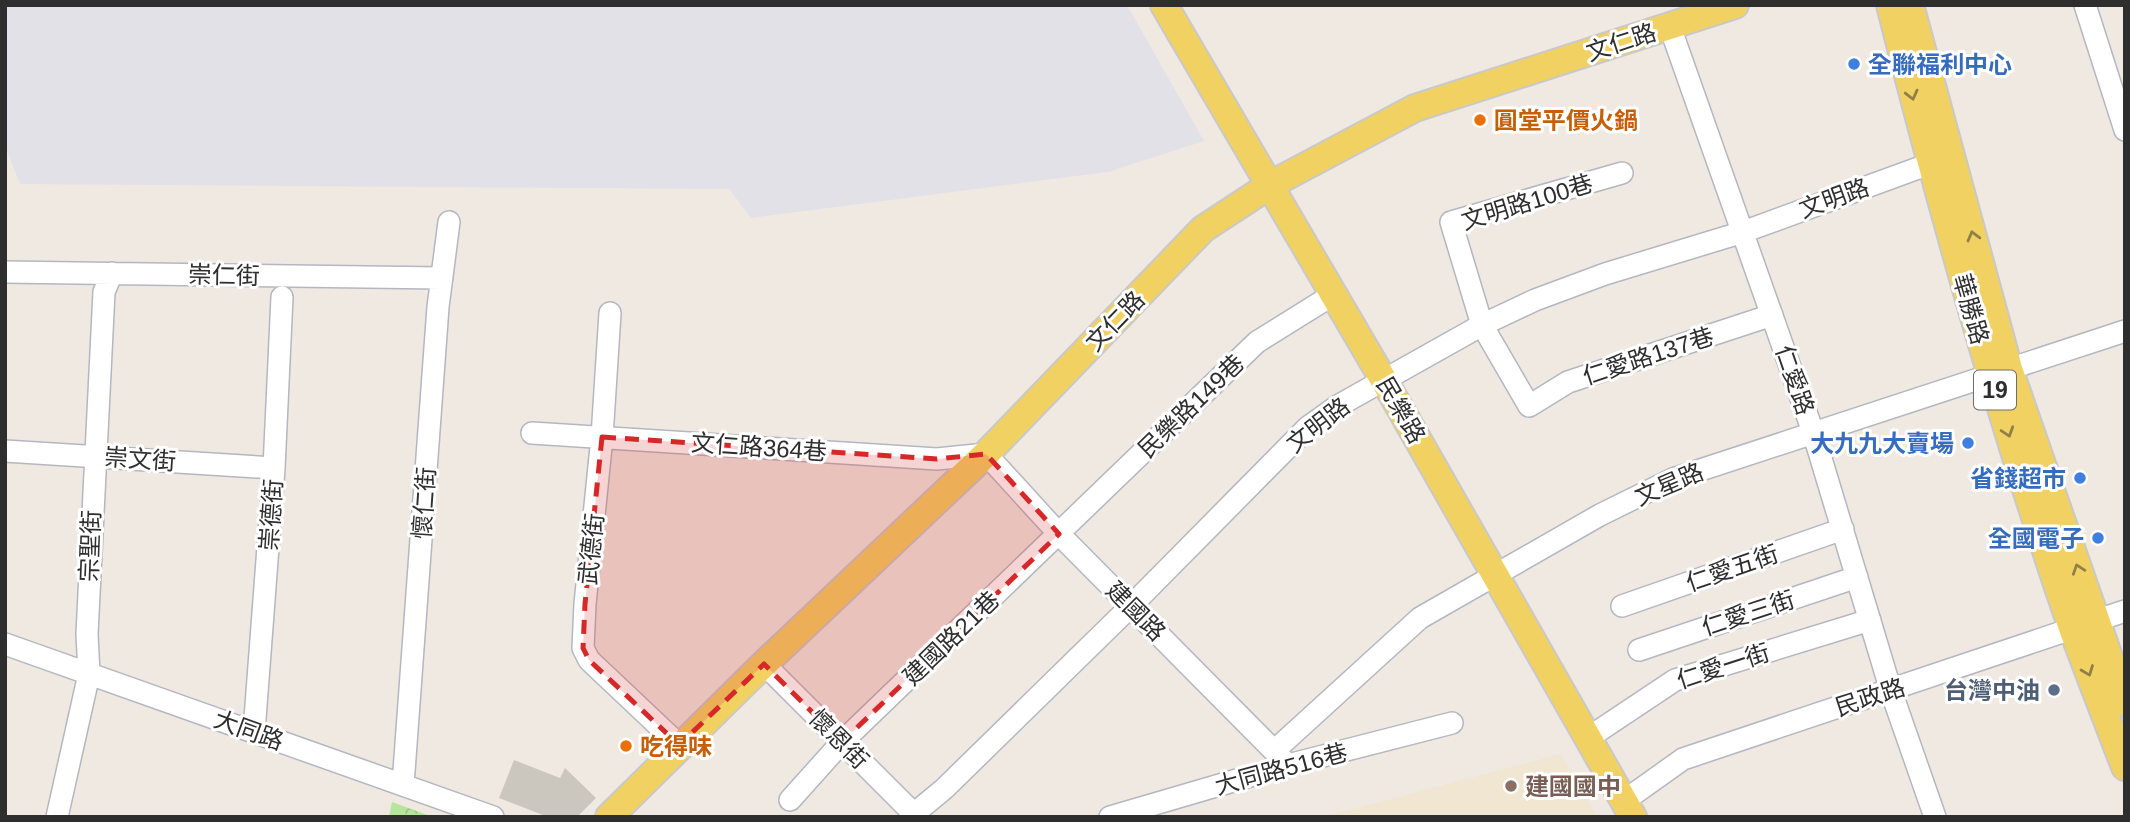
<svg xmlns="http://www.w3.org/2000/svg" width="2130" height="822" viewBox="0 0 2130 822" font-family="Helvetica,'Noto Sans TC',sans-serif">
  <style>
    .industrial { fill: #e3e1e8 }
    .education { fill: #f0e6d1 }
    .park { fill: url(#park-crowns) }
    .building { fill: #cbc7bf }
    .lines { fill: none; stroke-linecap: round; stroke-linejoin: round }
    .minor-casing { stroke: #b4b7c1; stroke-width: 24 }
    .major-casing { stroke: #c9c9c9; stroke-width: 30 }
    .minor { stroke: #fff; stroke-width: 21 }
    .major { stroke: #f2d163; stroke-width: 26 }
    .oneway { stroke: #908048 }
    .marked { fill: #d62828; fill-opacity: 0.2; stroke: #d62828; stroke-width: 5; stroke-dasharray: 14 9; stroke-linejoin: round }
    .shop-dot { fill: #3f7fe0; stroke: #fff; stroke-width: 2.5 }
    .food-dot { fill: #e8710a; stroke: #fff; stroke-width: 2.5 }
    .service-dot { fill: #5c6f8a; stroke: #fff; stroke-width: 2.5 }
    .education-dot { fill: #8d6e63; stroke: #fff; stroke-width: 2.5 }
    .labels { text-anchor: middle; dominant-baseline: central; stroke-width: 6; stroke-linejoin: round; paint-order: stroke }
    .shield { fill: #fff; stroke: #6d6d6d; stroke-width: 2 }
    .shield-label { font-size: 23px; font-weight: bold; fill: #2e2e2e }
    .street-label { font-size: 24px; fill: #2e2e2e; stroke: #fff }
    .shop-label { font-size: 24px; font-weight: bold; fill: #366cbe; stroke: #fff; text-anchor: end }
    .food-label { font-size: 24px; font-weight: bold; fill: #c56008; stroke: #fff; text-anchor: start }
    .service-label { font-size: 24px; font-weight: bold; fill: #4e5e75; stroke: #fff; text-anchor: end }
    .education-label { font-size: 24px; font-weight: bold; fill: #785e54; stroke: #fff; text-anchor: start }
  </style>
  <defs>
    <pattern id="park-crowns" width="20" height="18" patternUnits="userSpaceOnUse" patternTransform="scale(1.75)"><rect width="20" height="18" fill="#b6e59e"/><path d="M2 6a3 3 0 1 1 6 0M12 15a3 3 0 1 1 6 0" fill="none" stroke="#9dc588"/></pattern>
  </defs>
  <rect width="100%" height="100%" fill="#efe9e1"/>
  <path class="industrial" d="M5,5H1127L1204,141L1108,172L751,218L729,189L20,184L5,146Z"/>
  <path class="education" d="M1561,754L1597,817H1323Z"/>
  <path class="park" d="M392,802L433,817H389Z"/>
  <path class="building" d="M514,760L560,778L565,768L596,798L577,817H548L499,798Z"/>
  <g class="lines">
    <defs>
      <path id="minor" d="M2085,5L2125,130
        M1670,27L1813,432L1891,691L1935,817
        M1622,173L1451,222L1482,325L1529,406L1568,382L1772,315
        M5,272L442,278
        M610,313L602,437L585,604L583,648L589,660L679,745
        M532,433L937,459L986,454L1059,534L1288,765
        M5,451L274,468
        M1622,606L1843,529
        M5,644L493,817
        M1639,650L1857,577
        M764,664L914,814
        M254,732L274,468L282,297
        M1588,738L1675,680L1870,620
        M1274,751L1420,618L1600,515L1673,479L2125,331
        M403,785L438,307L449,222
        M790,800L842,742L1257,342L1334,294
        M1624,801L1683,759L2125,611
        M57,817L89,674L87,634L104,292L112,273
        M910,817L944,789L1131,606L1308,427L1336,407L1384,380L1482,325L1535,300L1605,274L1743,232L1943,159
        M1110,817L1288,765L1452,723"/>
      <path id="major" d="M1164,5L1393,396L1633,817
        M1890,5C1943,215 2001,423 2072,628C2089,674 2107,720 2125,767
        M1910,5L2009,369L2125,703
        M609,817L764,664L986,454L1203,229L1270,185L1415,108L1735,5"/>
    </defs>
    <use href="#minor" class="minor-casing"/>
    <use href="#major" class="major-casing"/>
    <use href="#minor" class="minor"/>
    <use href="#major" class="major"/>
  </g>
  <defs><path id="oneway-chevron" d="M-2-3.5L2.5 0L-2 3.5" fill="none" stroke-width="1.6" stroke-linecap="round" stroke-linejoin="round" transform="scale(1.75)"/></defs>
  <g class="oneway">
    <use href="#oneway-chevron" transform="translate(1912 95) rotate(76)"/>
    <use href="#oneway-chevron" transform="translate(1973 236) rotate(-105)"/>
    <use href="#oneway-chevron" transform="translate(2008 432) rotate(72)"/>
    <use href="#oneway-chevron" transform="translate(2078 569) rotate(-109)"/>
    <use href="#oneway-chevron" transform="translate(2088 671) rotate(69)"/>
  </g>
  <path class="marked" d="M602,437L937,459L986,454L1059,534L842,742L764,664L679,745L589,660L583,648L585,604Z"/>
  <g class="shop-dot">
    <circle cx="1854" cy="64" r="7"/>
    <circle cx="1968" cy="443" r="7"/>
    <circle cx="2080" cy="478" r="7"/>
    <circle cx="2098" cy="538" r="7"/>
  </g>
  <g class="food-dot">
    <circle cx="1480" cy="120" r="7"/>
    <circle cx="626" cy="746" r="7"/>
  </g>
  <circle class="service-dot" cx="2054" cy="690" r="7"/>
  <circle class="education-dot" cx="1511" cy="786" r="7"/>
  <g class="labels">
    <rect class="shield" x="1974" y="370.5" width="42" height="39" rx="5"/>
    <g class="shield-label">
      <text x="1995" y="390">19</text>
    </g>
    <g class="street-label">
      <text transform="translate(1621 42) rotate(-18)">文仁路</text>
      <text transform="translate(1834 198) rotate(-20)">文明路</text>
      <text transform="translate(1527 202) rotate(-17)">文明路100巷</text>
      <text transform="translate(224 275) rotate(1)">崇仁街</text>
      <text transform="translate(1971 309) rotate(74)">華勝路</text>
      <text transform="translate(1115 321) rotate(-46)">文仁路</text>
      <text transform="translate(1648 356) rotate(-18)">仁愛路137巷</text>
      <text transform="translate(1795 380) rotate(71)">仁愛路</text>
      <text transform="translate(1191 406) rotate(-44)">民樂路149巷</text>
      <text transform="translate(1401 410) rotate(60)">民樂路</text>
      <text transform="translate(1318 425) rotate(-38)">文明路</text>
      <text transform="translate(759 447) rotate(4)">文仁路364巷</text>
      <text transform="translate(140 459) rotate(4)">崇文街</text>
      <text transform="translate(1669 484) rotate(-23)">文星路</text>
      <text transform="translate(424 503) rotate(-86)">懷仁街</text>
      <text transform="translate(271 515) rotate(-86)">崇德街</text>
      <text transform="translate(90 546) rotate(-88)">宗聖街</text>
      <text transform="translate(591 549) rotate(-84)">武德街</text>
      <text transform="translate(1732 568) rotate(-19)">仁愛五街</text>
      <text transform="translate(1136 611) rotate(45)">建國路</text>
      <text transform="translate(1748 613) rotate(-18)">仁愛三街</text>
      <text transform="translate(951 638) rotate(-44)">建國路21巷</text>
      <text transform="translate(1723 666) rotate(-18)">仁愛一街</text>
      <text transform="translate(1870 697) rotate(-18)">民政路</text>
      <text transform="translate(249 730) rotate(20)">大同路</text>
      <text transform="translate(839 739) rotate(45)">懷恩街</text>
      <text transform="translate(1281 769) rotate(-15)">大同路516巷</text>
    </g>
    <g class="shop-label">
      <text x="1868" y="64" text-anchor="start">全聯福利中心</text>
      <text x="1954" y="443">大九九大賣場</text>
      <text x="2066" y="478">省錢超市</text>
      <text x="2084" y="538">全國電子</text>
    </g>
    <g class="food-label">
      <text x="1494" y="120">圓堂平價火鍋</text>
      <text x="640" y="746">吃得味</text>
    </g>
    <g class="service-label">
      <text x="2040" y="690">台灣中油</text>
    </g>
    <g class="education-label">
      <text x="1525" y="786">建國國中</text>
    </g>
  </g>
  <rect width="2130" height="822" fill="none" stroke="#2e2e2e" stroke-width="14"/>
</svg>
